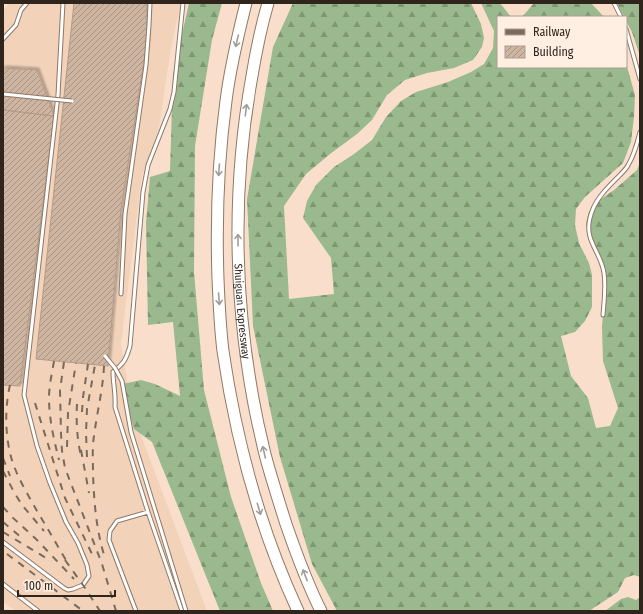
<svg xmlns="http://www.w3.org/2000/svg" width="643" height="614" viewBox="0 0 643 614" font-family="'Fira Sans Condensed',sans-serif">
  <style>
    .built { fill: #f2d2b9 }
    .forest { fill: url(#forest-firs) }
    .building { fill: url(#building-hatch); stroke: #b39b88; filter: url(#shadow) }
    .lines { fill: none; stroke-linecap: round; stroke-linejoin: round }
    .service-casing { stroke: #8f7866; stroke-width: 5 }
    .motorway-casing { stroke: #8f7866; stroke-width: 13 }
    .service { stroke: #fff; stroke-width: 3 }
    .motorway { stroke: #fff; stroke-width: 11 }
    .rail { stroke: #796a5d; stroke-width: 2; stroke-dasharray: 7 7; stroke-linecap: butt }
    .service-bridge-casing { stroke: #8f7866; stroke-width: 5; stroke-linecap: butt }
    .service-bridge { stroke: #fff; stroke-width: 3 }
    .oneway { stroke: #a19d99 }
    .labels { text-anchor: middle; dominant-baseline: central; stroke-width: 3; stroke-linejoin: round; paint-order: stroke }
    .street-label { font-size: 11px; fill: #2f251d; stroke: #feefe2 }
  </style>
  <defs>
    <pattern id="forest-firs" width="22" height="20" patternUnits="userSpaceOnUse"><rect width="22" height="20" fill="#9ab98e"/><path d="M5 1l3.5 6h-7zM16 11l3.5 6h-7z" fill="#7e9673"/></pattern>
    <pattern id="building-hatch" width="6" height="6" patternUnits="userSpaceOnUse"><rect width="6" height="6" fill="#ceb5a2"/><path d="M-1 1l2-2M0 6l6-6M5 7l2-2" fill="none" stroke="#a89383"/></pattern>
    <filter id="shadow"><feDropShadow dx="2" dy="-2" stdDeviation="1" flood-color="#0004"/></filter>
  </defs>
  <rect width="100%" height="100%" fill="#f9dfcb"/>
  <path class="built" d="M9,3H181L171,48L159,127L142,175L121,344L127,379L142,438L207,611H16L3,602V11Z"/>
  <path class="forest" d="M189,3H222L212,40L195,146L194,272L204,390L231,497L261,583L273,611H220L152,442L134,429L127,406L123,384L141,380L155,384L180,396L173,322L148,325L146,223L150,177L170,171L173,74Z
    M293,3H471L481,24L484,38L482,47L473,60L454,68L427,73L405,80L387,95L372,120L357,134L330,154L306,174L284,206L289,299L334,294L331,258L303,218L307,201L316,185L334,167L354,154L372,140L386,117L401,101L416,92L448,82L471,72L484,64L493,48L494,31L481,3H500L511,17H498V67H626V65L628,70L635,95L634,117L631,142L623,163L585,197L576,209L575,225L579,243L589,263L592,275V307L585,321L575,332L561,336L571,376L588,398L596,428L610,426L618,408L603,361L602,327L605,286L601,266L588,235L586,223L589,212L598,201L614,190L637,170L640,162V577L634,575L625,578L618,592L589,611H337L312,564L280,457L253,326L247,199L273,47Z
    M534,3H591L604,17H522Z
    M617,3H640V56L632,32L626,21V17H624Z
    M628,597L636,600L640,597V611H605L621,599Z"/>
  <path class="building" d="M74,3H147V42L121,209L108,366L36,359Z
    M3,68L37,70L54,116L3,110Z
    M3,110L54,116L20,386L3,385Z"/>
  <g class="lines">
    <defs>
      <path id="service" d="M614,3L621,17
        M626,29L640,79
        M3,39L16,25L21,10L27,3
        M3,94L52,99
        M121,294L125,214L146,65L149,25L150,3
        M603,315C604,302 606,286 604,273C601,252 584,241 590,218C594,200 607,188 619,176C622,173 625,170 627,167C634,156 637,144 640,132
        M3,542L64,588L68,590L73,589L83,585L89,576L87,565L78,543L66,522L50,483L37,446L24,395L58,95L63,3
        M3,584L38,611
        M136,611L109,540L110,531L117,521L148,512
        M182,611L148,512L115,407C116,394 113,384 113,372C124,363 126,360 130,346L143,192L148,165L170,109L174,92L183,3"/>
      <g id="motorway">
        <path d="M246,3C238,35 230,68 226,101C218,160 216,219 218,279C219,303 220,327 223,351C236,440 260,529 298,611"/>
        <path id="s1" d="M268,3C261,27 256,52 252,76C231,191 234,311 258,424C261,436 263,447 266,458C272,480 279,502 286,524C296,553 307,583 321,611"/>
      </g>
    </defs>
    <use href="#service" class="service-casing"/>
    <use href="#motorway" class="motorway-casing"/>
    <use href="#service" class="service"/>
    <use href="#motorway" class="motorway"/>
    <path class="rail" d="M54,361C52,373 49,386 49,398C49,419 54,440 59,460
      M64,362L60,390L61,433L62,451L65,468L102,564L116,611
      M104,366C103,389 97,412 94,436C92,448 93,460 93,473C94,501 96,530 105,558
      M10,385C5,407 5,431 10,453C15,474 27,493 37,511C48,529 58,547 69,565
      M35,403L65,498L93,556
      M77,404C76,421 77,439 81,456
      M82,412L83,397L88,364
      M67,447L68,413L76,363
      M81,450L89,493
      M87,457L86,433L87,409L95,365
      M3,458L10,476
      M3,471L14,492L22,505L44,531
      M3,507L12,517L37,540L74,579
      M3,522L23,539
      M3,532L51,561
      M7,554L83,611
      M65,560L83,585L100,611"/>
    <defs>
      <path id="service-bridge" d="M52,99L72,101
        M105,356L115,368L122,381L131,432L186,611"/>
    </defs>
    <use href="#service-bridge" class="service-bridge-casing"/>
    <use href="#service-bridge" class="service-bridge"/>
  </g>
  <defs><path id="oneway-shaft" d="M-6 0H5M1.5-3L5.5 0L1.5 3" fill="none" stroke-width="1.6" stroke-linecap="round" stroke-linejoin="round"/></defs>
  <g class="oneway">
    <use href="#oneway-shaft" transform="translate(237 41) rotate(103)"/>
    <use href="#oneway-shaft" transform="translate(246 110) rotate(-83)"/>
    <use href="#oneway-shaft" transform="translate(219 170) rotate(94)"/>
    <use href="#oneway-shaft" transform="translate(238 240) rotate(-90)"/>
    <use href="#oneway-shaft" transform="translate(219 299) rotate(86)"/>
    <use href="#oneway-shaft" transform="translate(264 452) rotate(-103)"/>
    <use href="#oneway-shaft" transform="translate(259 509) rotate(73)"/>
    <use href="#oneway-shaft" transform="translate(305 575) rotate(-111)"/>
  </g>
  <g class="labels">
    <g class="street-label">
      <text stroke="none"><textPath href="#s1" startOffset="311">Shuiguan Expressway</textPath></text>
    </g>
  </g>
  <rect width="643" height="614" fill="none" stroke="#2f251d" stroke-width="8"/>
  <rect x="497" y="16" width="130" height="52" fill="#feefe2" stroke="#ab9e93"/>
  <rect x="505" y="29" width="20" height="6" fill="#796a5d" stroke="#ab9e93"/>
  <text x="533" y="36" font-size="12" fill="#2f251d">Railway</text>
  <rect x="505" y="46" width="20" height="12" fill="url(#building-hatch)" stroke="#ab9e93"/>
  <text x="533" y="56" font-size="12" fill="#2f251d">Building</text>
  <path d="M18 590v6h97v-6" fill="none" stroke="#2f251d" stroke-width="2"/>
  <text x="24" y="590" font-size="12" fill="#2f251d" stroke="#feefe2" stroke-width="3" paint-order="stroke">100 m</text>
</svg>
